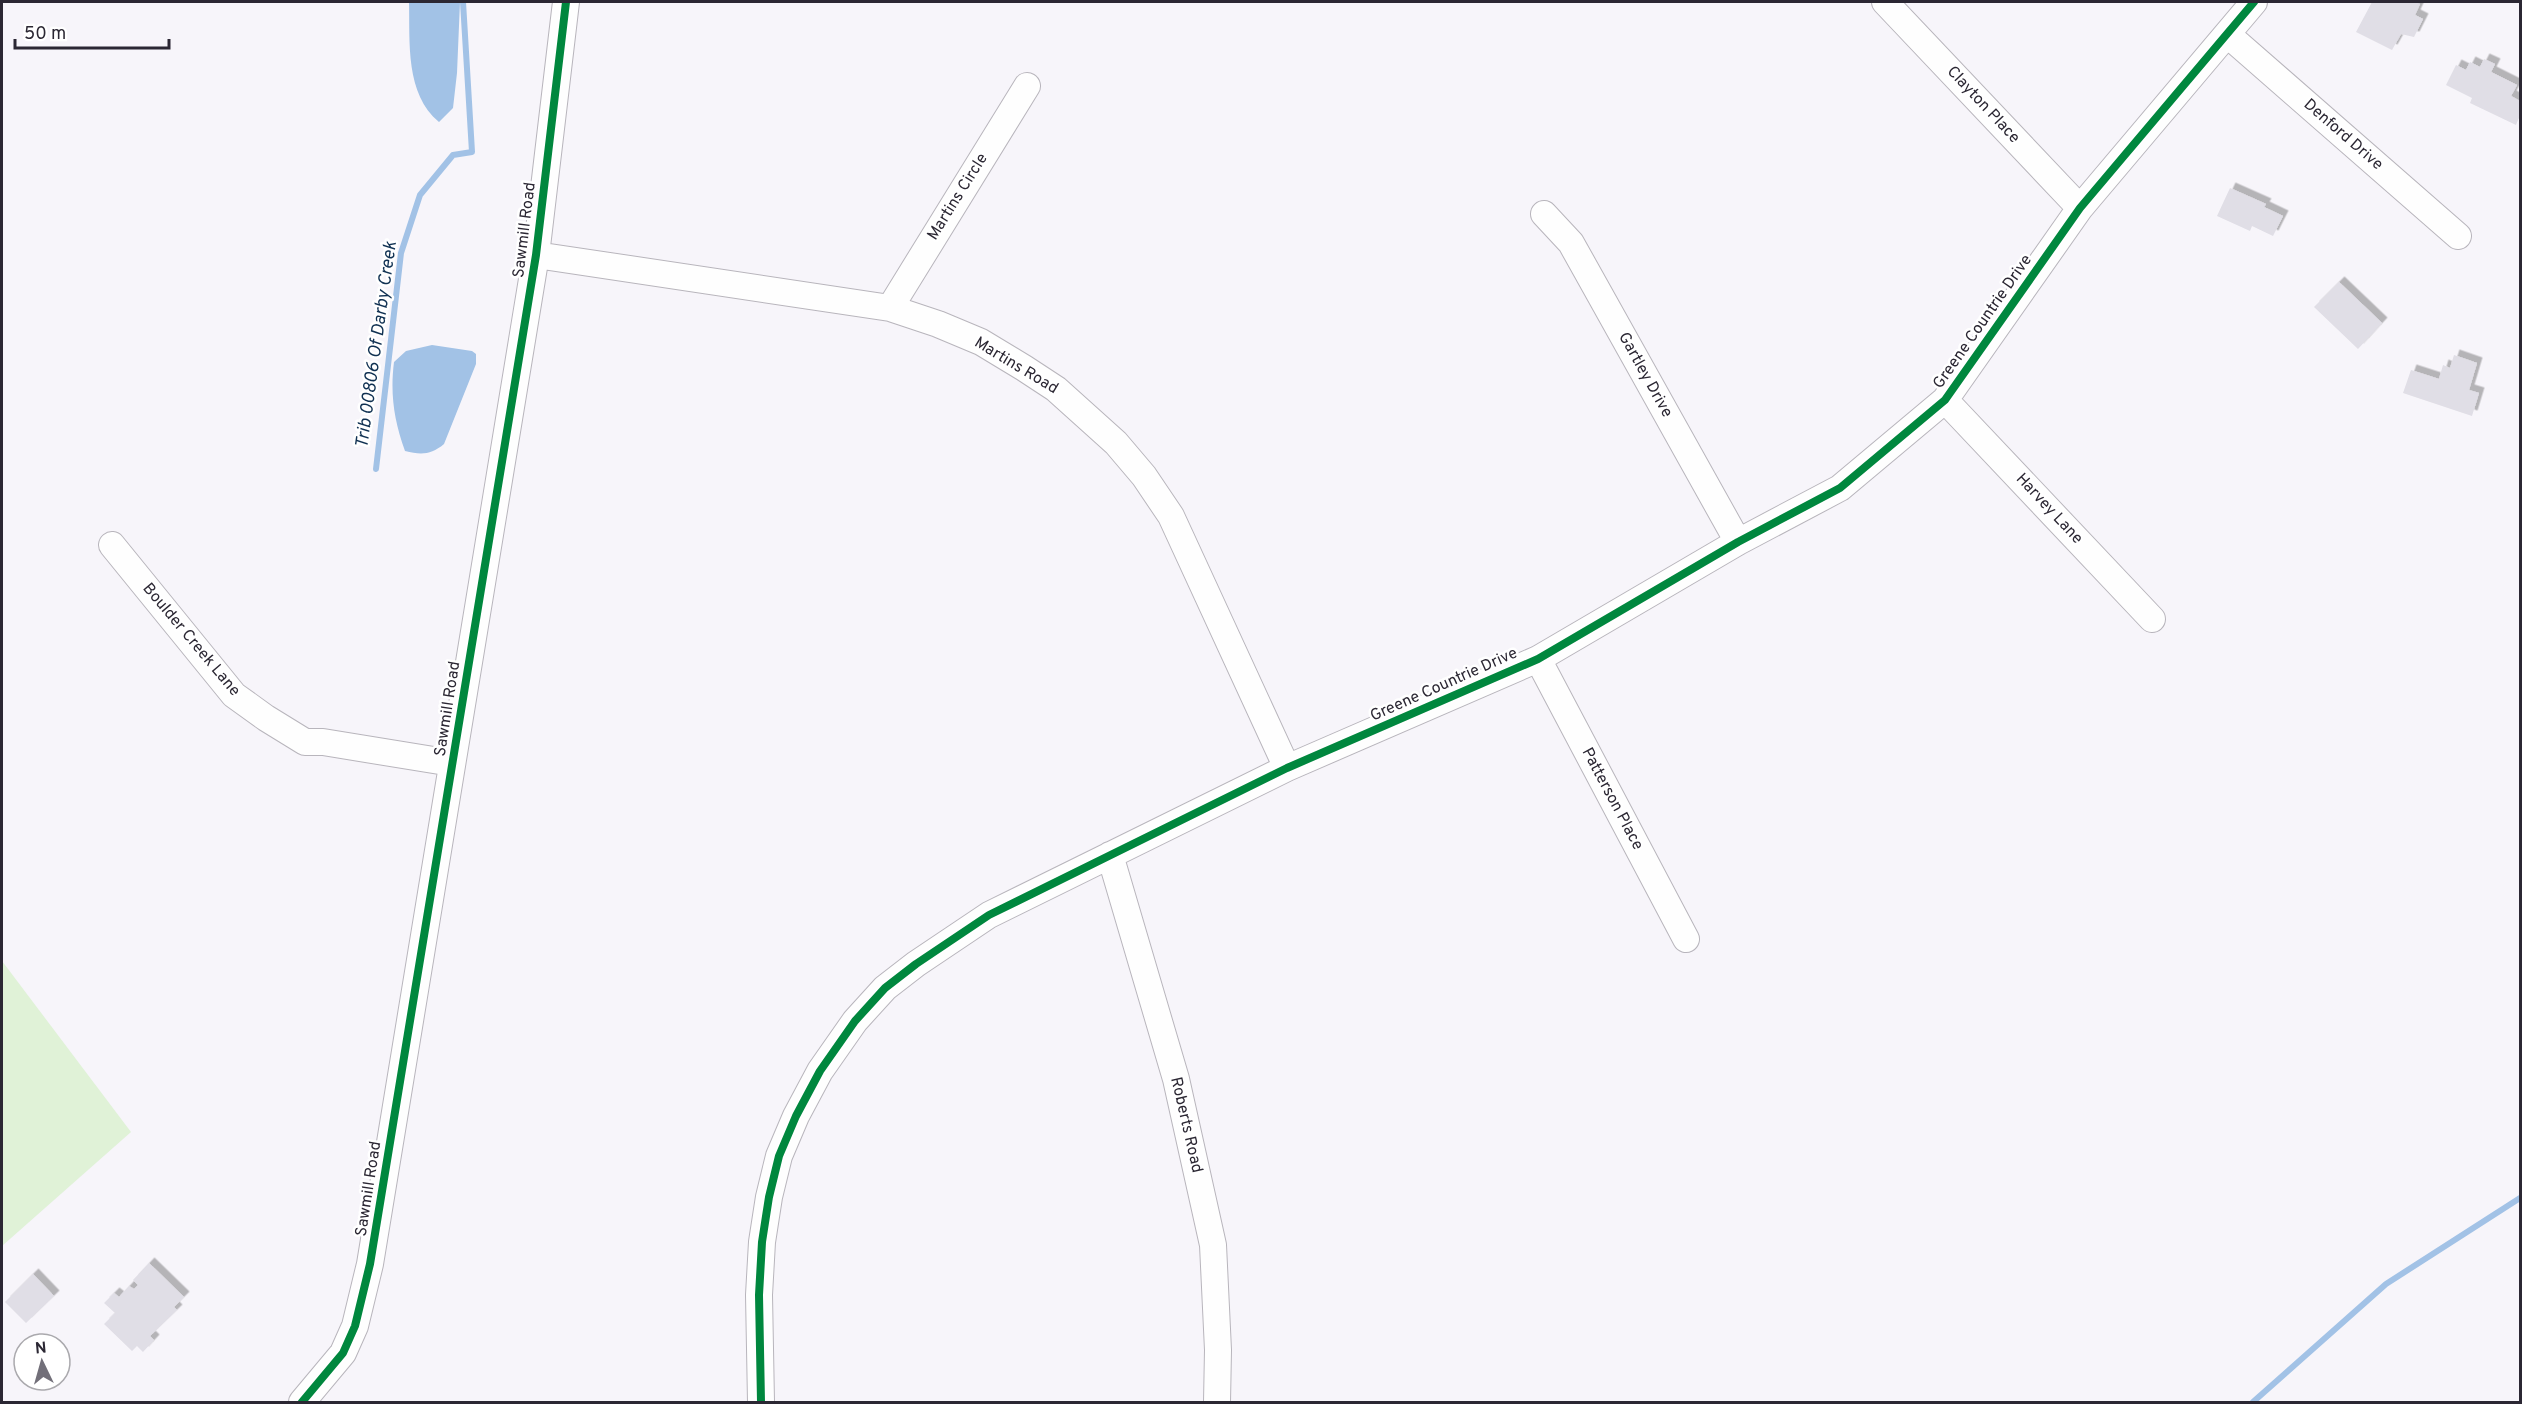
<svg xmlns="http://www.w3.org/2000/svg" width="2522" height="1404" viewBox="0 0 2522 1404" font-family="Overpass,sans-serif">
  <style>
    .green { fill: #e0f2d7 }
    .water { fill: #a2c2e6 }
    .lines { fill: none; stroke-linecap: round; stroke-linejoin: round }
    .stream { stroke: #a2c2e6; stroke-width: 6 }
    .building { fill: #e0dee6; filter: url(#shadow) }
    .minor-casing { stroke: #b8b5bc; stroke-width: 28 }
    .minor { stroke: #fefefe; stroke-width: 26 }
    .cycleway-casing { stroke: #fff; stroke-width: 11 }
    .cycleway { stroke: #00873e; stroke-width: 8 }
    .labels { text-anchor: middle; dominant-baseline: central; stroke-width: 5; stroke-linejoin: round; paint-order: stroke }
    .street-label { font-size: 16px; fill: #2b2733; stroke: #fff }
    .water-label { font-size: 18px; font-style: italic; fill: #103152; stroke: #fff }
  </style>
  <defs>
    <filter id="shadow"><feDropShadow dx="5.5" dy="-5.5" stdDeviation="0" flood-color="#0004"/></filter>
  </defs>
  <rect width="100%" height="100%" fill="#f7f5fa"/>
  <path class="green" d="M2,961L131,1132L2,1246Z"/>
  <path class="water" d="M409,2H460L457,73L453,108L439,122C405,94 410,42 409,2Z
    M432,345L472,351L476,354V364L444,444C431,455 421,455 405,451C394,420 390,394 394,362L406,351Z"/>
  <g class="lines">
    <path class="stream" d="M376,469L401,253L420,195L453,155L472,152L463,2
      M2253,1402L2386,1284L2520,1198"/>
  </g>
  <path class="building" d="M2372,2H2415L2420,4L2415,15L2423,19L2414,37L2401,34L2392,50L2356,32Z
    M2484,59L2495,64L2491,72L2517,85L2511,96L2520,101V115L2516,125L2470,103L2472,98L2446,85L2456,65L2466,70L2470,62L2480,67Z
    M2230,188L2266,204L2264,207L2283,216L2273,236L2252,226L2250,231L2217,216Z
    M2339,282L2382,323L2358,349L2314,307Z
    M2454,355L2477,363L2469,390L2479,393L2472,416L2403,393L2411,370L2439,379L2443,365L2450,368Z
    M149,1263L184,1297L174,1307L177,1310L150,1336L154,1340L143,1352L137,1346L132,1351L104,1324L115,1313L104,1303L114,1293L119,1297L129,1286L134,1289L138,1285L133,1280Z
    M33,1274L54,1296L26,1323L5,1302Z"/>
  <g class="lines">
    <defs>
      <path id="minor" d="M1885,2L2080,208
        M2228,35L2458,236
        M1544,214L1571,243L1738,542
        M536,255L890,308L938,324L981,342L1024,368L1056,389L1116,443L1144,476L1171,516L1287,768
        M890,308L1027,86
        M1945,400L2152,619
        M112,545L234,695L266,718L305,742H323L452,763
        M1538,659L1686,939
        M1110,855L1176,1079L1213,1245L1218,1350L1217,1402
        M302,1402L343,1353L355,1326L370,1264L536,255L566,2
        M761,1402L759,1295L762,1242L769,1197L779,1156L796,1116L820,1071L855,1021L885,988L916,964L989,915L1287,768L1538,659L1738,542L1840,488L1945,400L2080,208L2254,2"/>
    </defs>
    <use href="#minor" class="minor-casing"/>
    <use href="#minor" class="minor"/>
    <defs>
      <path id="cycleway" d="M302,1402L343,1353L355,1326L370,1264L536,255L566,2
        M761,1402L759,1295L762,1242L769,1197L779,1156L796,1116L820,1071L855,1021L885,988L916,964L989,915L1287,768L1538,659L1738,542L1840,488L1945,400L2080,208L2254,2"/>
    </defs>
    <use href="#cycleway" class="cycleway-casing"/>
    <use href="#cycleway" class="cycleway"/>
  </g>
  <g class="labels">
    <g class="street-label">
      <text transform="translate(1983 105) rotate(47)">Clayton Place</text>
      <text transform="translate(2343 135) rotate(41)">Denford Drive</text>
      <text transform="translate(958 197) rotate(-58)">Martins Circle</text>
      <text transform="translate(525 230) rotate(-83)">Sawmill Road</text>
      <text transform="translate(1983 322) rotate(-55)">Greene Countrie Drive</text>
      <text transform="translate(1016 366) rotate(31)">Martins Road</text>
      <text transform="translate(1645 375) rotate(61)">Gartley Drive</text>
      <text transform="translate(2049 509) rotate(47)">Harvey Lane</text>
      <text transform="translate(191 640) rotate(50)">Boulder Creek Lane</text>
      <text transform="translate(1444 685) rotate(-24)">Greene Countrie Drive</text>
      <text transform="translate(448 709) rotate(-81)">Sawmill Road</text>
      <text transform="translate(1612 799) rotate(62)">Patterson Place</text>
      <text transform="translate(1186 1125) rotate(77)">Roberts Road</text>
      <text transform="translate(369 1189) rotate(-81)">Sawmill Road</text>
    </g>
    <g class="water-label">
      <text transform="translate(377 345) rotate(-82)">Trib 00806 Of Darby Creek</text>
    </g>
  </g>
  <rect width="2522" height="1404" fill="none" stroke="#2b2733" stroke-width="6"/>
  <g transform="translate(42 1362) rotate(355)"><circle r="28" fill="#ffffff" stroke="#aaa9ad" stroke-width="1.5"/>
  <path d="M0-4.5L10 22L0 15L-10 22Z" fill="#726f79"/>
  <text y="-9" font-size="16" font-weight="bold" text-anchor="middle" fill="#2b2733">N</text>
  </g>
  <path d="M15 39v9h154v-9" fill="none" stroke="#2b2733" stroke-width="3"/>
  <text x="24" y="39" font-size="18" fill="#2b2733" stroke="#ffffff" stroke-width="4.5" paint-order="stroke">50 m</text>
</svg>
